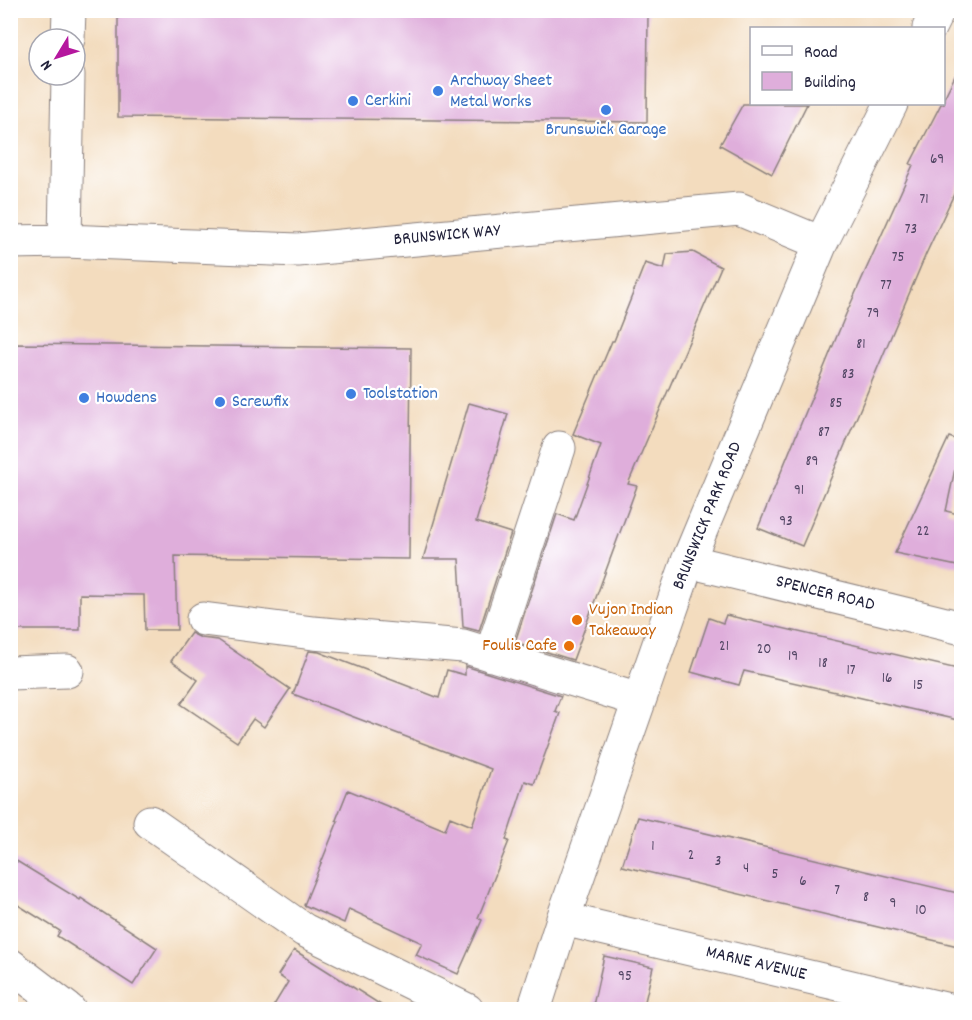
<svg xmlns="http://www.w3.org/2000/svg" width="972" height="1020" viewBox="0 0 972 1020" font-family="Dekko,sans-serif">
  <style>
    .building { fill: #dfaedb }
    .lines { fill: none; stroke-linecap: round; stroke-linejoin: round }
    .minor-casing { stroke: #8a7f7c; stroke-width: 35 }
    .minor { stroke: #fff; stroke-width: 33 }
    .shop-dot { fill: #3f7fe0; stroke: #fff; stroke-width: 2 }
    .food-dot { fill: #e8710a; stroke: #fff; stroke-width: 2 }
    .labels { text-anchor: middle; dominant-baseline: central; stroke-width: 4.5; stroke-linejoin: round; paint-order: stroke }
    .number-label { font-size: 15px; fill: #514563 }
    .shop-label { font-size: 18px; fill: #366cbe; stroke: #fff; text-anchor: start }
    .street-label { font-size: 18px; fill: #22223b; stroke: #fff }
    .food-label { font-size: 18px; fill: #c56008; stroke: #fff; text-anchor: start }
  </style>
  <rect width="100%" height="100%" fill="#fff"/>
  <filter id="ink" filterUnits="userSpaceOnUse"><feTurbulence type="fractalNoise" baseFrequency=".0167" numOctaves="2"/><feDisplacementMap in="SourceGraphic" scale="12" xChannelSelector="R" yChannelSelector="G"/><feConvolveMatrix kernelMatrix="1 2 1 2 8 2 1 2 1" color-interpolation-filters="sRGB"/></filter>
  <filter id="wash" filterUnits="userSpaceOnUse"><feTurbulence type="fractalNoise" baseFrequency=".008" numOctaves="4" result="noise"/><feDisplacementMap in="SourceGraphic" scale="24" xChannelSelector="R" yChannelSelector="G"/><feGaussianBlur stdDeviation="1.35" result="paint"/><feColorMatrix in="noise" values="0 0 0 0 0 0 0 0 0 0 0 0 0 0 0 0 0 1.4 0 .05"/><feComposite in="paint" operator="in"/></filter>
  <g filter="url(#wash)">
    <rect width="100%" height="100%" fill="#f3dcbe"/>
    <g id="blocks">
      <path class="building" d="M118,10H648L647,122L118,117Z
        M962,62V177L926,254L802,546L758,528L846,314L913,165L910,164L941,104H944V98Z
        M743,104H807L772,174L720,145Z
        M693,252L721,267L628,484L637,486L573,660L515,642L557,514L574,520L601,445L573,434L612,341H614L645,263L664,269L667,254Z
        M10,344L411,348L409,559L175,556L177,630H145L144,595L80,594V630H10Z
        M469,403L508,414L476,522L511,533L479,631L463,627L459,559H423Z
        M949,437L961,441L946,511L962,515V567L895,553Z
        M726,615L962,670V721L744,671L739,685L691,672L709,618L723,623Z
        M191,633L201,638L218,640L290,689L264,727L253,719L237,742L181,704L198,680L171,661Z
        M309,651L319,652L439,698L447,670L465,675V666L561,696L555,711L560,713L534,784L525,781L506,840L509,841L478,918L482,920L458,974L416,955L422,943L349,909L344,923L304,905L338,821L336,820L348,790L445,830L450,817L472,826L491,769L293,694Z
        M638,817L962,894V947L622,866Z
        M10,857L80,900L81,898L157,948L133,985L57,936L60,931L10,900Z
        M294,950L321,967L389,1010H271L288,982L278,975Z
        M604,956L653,967L643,1010H592Z"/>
    </g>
  </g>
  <g filter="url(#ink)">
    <use href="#blocks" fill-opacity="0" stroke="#8a7f7c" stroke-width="1.5"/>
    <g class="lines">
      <defs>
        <path id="minor" d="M929,28L938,10
          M68,39L69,10
          M65,241L68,75
          M10,242L65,241L298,250L739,209L821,243
          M688,561L962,628
          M203,619L313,633L463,646L639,700
          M491,655L559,448
          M10,673L67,671
          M150,822L304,930L467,1010
          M563,919L949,1010
          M10,965L69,1010
          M534,1010L563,919L688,561L821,243L891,104"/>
      </defs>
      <use href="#minor" class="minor-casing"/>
      <use href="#minor" class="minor"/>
    </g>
  </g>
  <g class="shop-dot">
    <circle cx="438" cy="91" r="6"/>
    <circle cx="353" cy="101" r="6"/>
    <circle cx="606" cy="110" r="6"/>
    <circle cx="351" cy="394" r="6"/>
    <circle cx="84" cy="398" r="6"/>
    <circle cx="220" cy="402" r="6"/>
  </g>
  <g class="food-dot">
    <circle cx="577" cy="620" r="6"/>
    <circle cx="569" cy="646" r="6"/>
  </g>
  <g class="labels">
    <g class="number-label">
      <text x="937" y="160">69</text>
      <text x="924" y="200">71</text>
      <text x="911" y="230">73</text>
      <text x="898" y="258">75</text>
      <text x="886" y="286">77</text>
      <text x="873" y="314">79</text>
      <text x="861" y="345">81</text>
      <text x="848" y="375">83</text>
      <text x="836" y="404">85</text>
      <text x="824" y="433">87</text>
      <text x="812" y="462">89</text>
      <text x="799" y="491">91</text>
      <text x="786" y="522">93</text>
      <text x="923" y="532">22</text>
      <text x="724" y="647">21</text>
      <text x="764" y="650">20</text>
      <text x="793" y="657">19</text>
      <text x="823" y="664">18</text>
      <text x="851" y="671">17</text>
      <text x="887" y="679">16</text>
      <text x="918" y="686">15</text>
      <text x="653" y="847">1</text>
      <text x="691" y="856">2</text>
      <text x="718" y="862">3</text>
      <text x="746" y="869">4</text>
      <text x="775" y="875">5</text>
      <text x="803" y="882">6</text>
      <text x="837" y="891">7</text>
      <text x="866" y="898">8</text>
      <text x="893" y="904">9</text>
      <text x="921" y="911">10</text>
      <text x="625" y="977">95</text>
    </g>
    <g class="shop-label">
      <text x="450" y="81">Archway Sheet<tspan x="450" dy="21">Metal Works</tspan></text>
      <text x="365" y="101">Cerkini</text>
      <text x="606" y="130" text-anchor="middle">Brunswick Garage</text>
      <text x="363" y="394">Toolstation</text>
      <text x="96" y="398">Howdens</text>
      <text x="232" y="402">Screwfix</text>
    </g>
    <g class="street-label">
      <text transform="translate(447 236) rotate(-5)">BRUNSWICK WAY</text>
      <text transform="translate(708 516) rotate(-68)">BRUNSWICK PARK ROAD</text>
      <text transform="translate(825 594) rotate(14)">SPENCER ROAD</text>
      <text transform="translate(756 964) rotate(13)">MARNE AVENUE</text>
    </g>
    <g class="food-label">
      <text x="589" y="610">Vujon Indian<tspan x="589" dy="21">Takeaway</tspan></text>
      <text x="557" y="646" text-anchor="end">Foulis Cafe</text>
    </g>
  </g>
  <rect width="972" height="1020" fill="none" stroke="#fff" stroke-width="36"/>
  <rect x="750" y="27" width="195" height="78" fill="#ffffff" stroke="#a7a7b1" stroke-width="1.5"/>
  <rect x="762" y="46" width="30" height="9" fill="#ffffff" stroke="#a7a7b1" stroke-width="1.5"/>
  <text x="804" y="57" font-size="18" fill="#22223b">Road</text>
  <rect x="762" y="72" width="30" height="18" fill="#dfaedb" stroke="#a7a7b1" stroke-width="1.5"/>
  <text x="804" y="87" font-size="18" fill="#22223b">Building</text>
  <g transform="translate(57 57) rotate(232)"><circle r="28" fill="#ffffff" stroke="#a7a7b1" stroke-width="1.5"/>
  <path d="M0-4.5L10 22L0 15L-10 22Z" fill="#b5179e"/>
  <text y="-9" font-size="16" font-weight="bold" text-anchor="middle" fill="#22223b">N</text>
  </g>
</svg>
